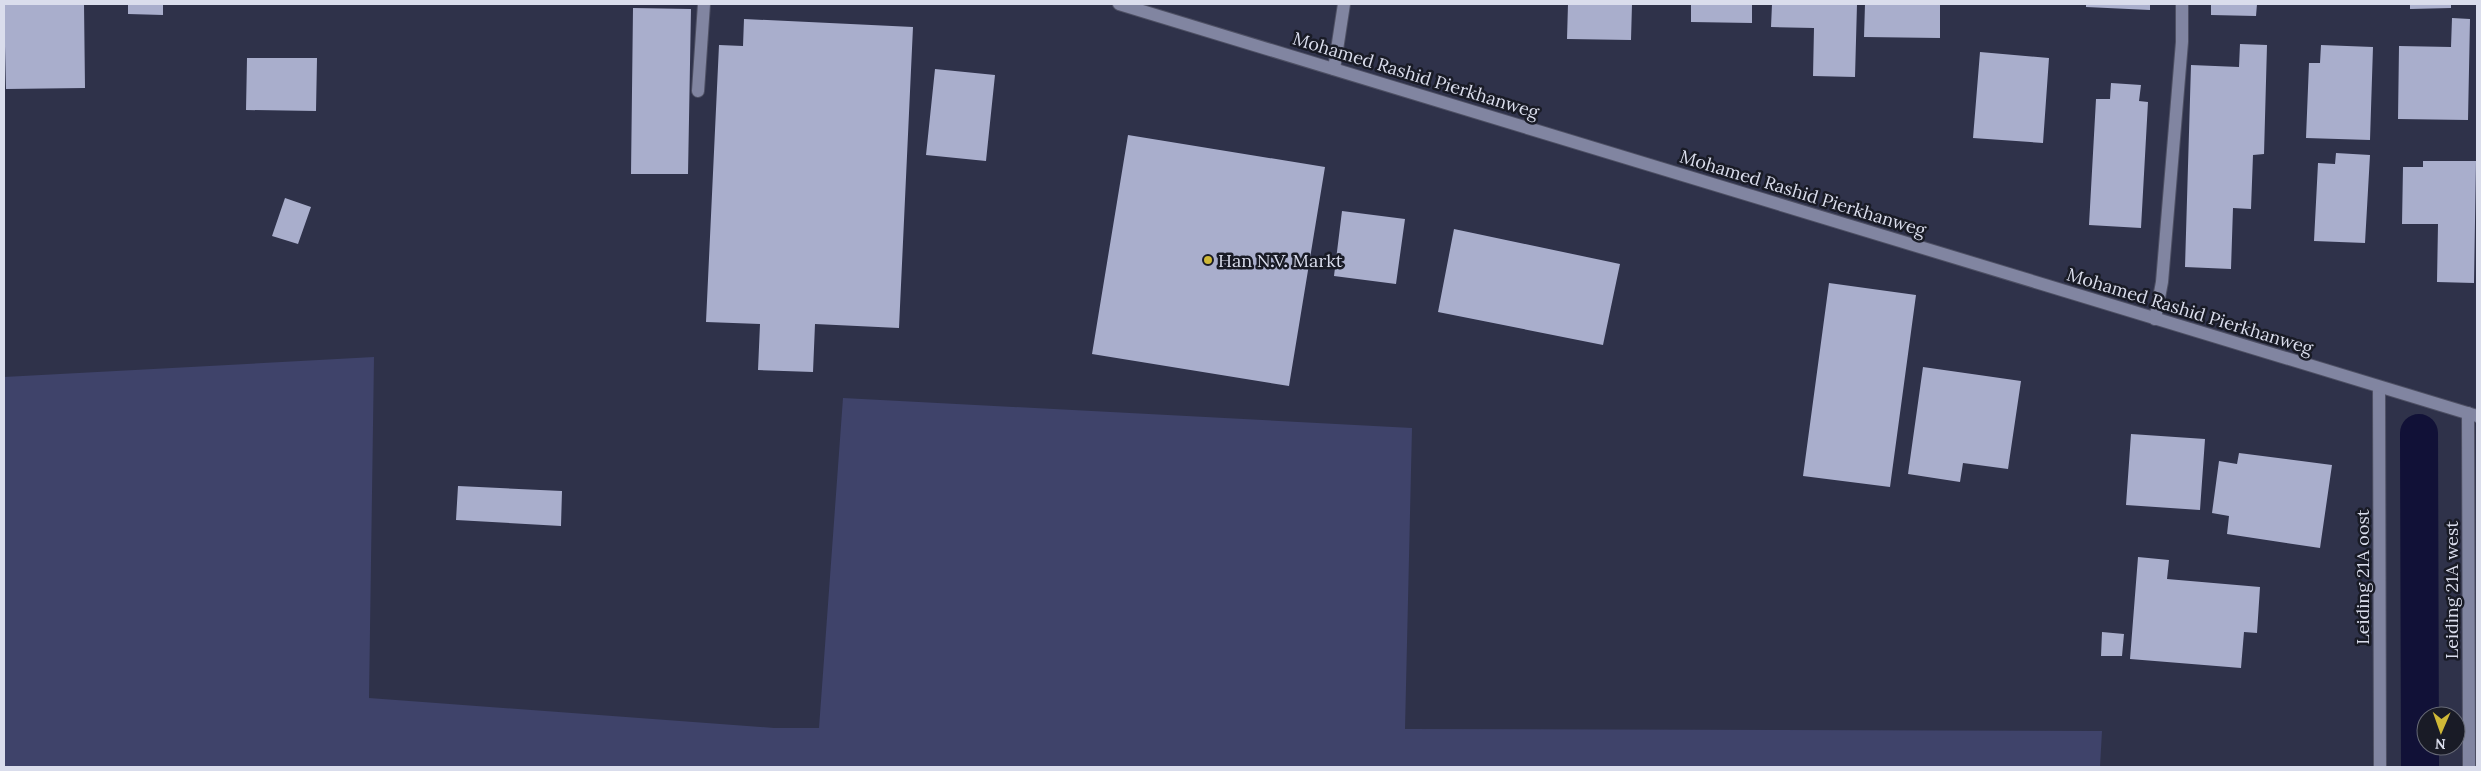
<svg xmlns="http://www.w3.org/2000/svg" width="2481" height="771" viewBox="0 0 2481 771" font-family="Lora,serif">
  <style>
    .green { fill: #3f436a }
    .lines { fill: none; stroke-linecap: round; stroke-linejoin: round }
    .canal { stroke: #111137; stroke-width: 38 }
    .building { fill: #a9aecc }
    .lane-casing { stroke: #4e5064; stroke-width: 14 }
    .street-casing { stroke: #4e5064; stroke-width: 14 }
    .secondary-casing { stroke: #4e5064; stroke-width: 14 }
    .lane { stroke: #8185a1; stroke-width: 12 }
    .street { stroke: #8185a1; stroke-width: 12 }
    .secondary { stroke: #8185a1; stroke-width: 12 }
    .poi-dot { fill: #cfb837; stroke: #191b26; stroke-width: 2 }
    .labels { text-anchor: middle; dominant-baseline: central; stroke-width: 5; stroke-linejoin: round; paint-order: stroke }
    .street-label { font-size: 18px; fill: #daddec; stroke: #191b26 }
    .poi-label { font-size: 18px; fill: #daddec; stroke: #191b26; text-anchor: start }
  </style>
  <rect width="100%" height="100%" fill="#2f324a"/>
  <path class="green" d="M374,357L369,698L774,728H819L843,398L1412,428L1405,729L2102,731L2100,767H4V377Z"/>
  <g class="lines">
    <path class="canal" d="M2419,433L2420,767"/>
  </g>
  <path class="building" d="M4,4H84L85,88L6,89Z
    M128,4H163V15L128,14Z
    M1568,4H1632L1631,40L1567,39Z
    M1691,4H1752V23L1691,22Z
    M1772,4H1857L1855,77L1813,76L1814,28L1771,27Z
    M1865,4H1940V38L1864,37Z
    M2086,4H2150V10L2086,7Z
    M2211,4H2257L2256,16L2211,15Z
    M2410,4H2451V8L2410,9Z
    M633,8L691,9L688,174H631Z
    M2452,18L2470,19L2468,120L2398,119L2399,46L2451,47Z
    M744,19L913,27L899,328L815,324L813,372L758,370L760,324L706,322L719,45L743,46Z
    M2240,44L2267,45L2264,154L2253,155L2251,209L2233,208L2231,269L2185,267L2191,65L2239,67Z
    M2321,45L2373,47L2370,140L2306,138L2309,63H2320Z
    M1980,52L2049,58L2043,143L1973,138Z
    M247,58H317L316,111L246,110Z
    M935,69L995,75L986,161L926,155Z
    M2111,83L2141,85L2139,101L2148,102L2141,228L2089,225L2096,99H2110Z
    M1128,135L1325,167L1289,386L1092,354Z
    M2336,153L2370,155L2365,243L2314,241L2318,163L2335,164Z
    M2423,161H2476L2474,283L2437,282L2438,224H2402L2403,167H2423Z
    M285,198L311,207L298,244L272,236Z
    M1342,211L1405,219L1396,284L1334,276Z
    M1454,229L1620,264L1603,345L1438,312Z
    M1829,283L1916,295L1890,487L1803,476Z
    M1923,367L2021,381L2008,469L1963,463L1960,482L1908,474Z
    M2131,434L2205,439L2200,510L2126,505Z
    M2239,453L2332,465L2320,548L2227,534L2229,516L2212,513L2219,461L2237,464Z
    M458,486L562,491L561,526L456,520Z
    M2138,557L2169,560L2167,579L2260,587L2257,633L2244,632L2241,668L2130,659Z
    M2102,632L2124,634L2122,656H2101Z"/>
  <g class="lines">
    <defs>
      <path id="lane" d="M1334,69L1344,4
        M698,91L704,4
        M2155,319L2162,282L2182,42V4"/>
      <path id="street" d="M2379,387L2380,767
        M2468,413L2469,767"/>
      <path id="secondary" d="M1119,4L2477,416"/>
    </defs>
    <use href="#lane" class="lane-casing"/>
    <use href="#street" class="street-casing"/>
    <use href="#secondary" class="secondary-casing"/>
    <use href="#lane" class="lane"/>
    <use href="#street" class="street"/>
    <use href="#secondary" class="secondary"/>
  </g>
  <circle class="poi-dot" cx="1208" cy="260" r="5"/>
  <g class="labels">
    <g class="street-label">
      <text transform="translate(1416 75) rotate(17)">Mohamed Rashid Pierkhanweg</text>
      <text transform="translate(1803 193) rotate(17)">Mohamed Rashid Pierkhanweg</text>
      <text transform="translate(2190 311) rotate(17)">Mohamed Rashid Pierkhanweg</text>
      <text transform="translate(2362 577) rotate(-90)">Leiding 21A oost</text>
      <text transform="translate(2451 590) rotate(-90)">Leiding 21A west</text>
    </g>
    <g class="poi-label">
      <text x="1218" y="260">Han N.V. Markt</text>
    </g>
  </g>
  <rect width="2481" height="771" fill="none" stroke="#daddec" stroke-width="10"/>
  <g transform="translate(2441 731) rotate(182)"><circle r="24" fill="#191b26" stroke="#666975"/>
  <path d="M0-4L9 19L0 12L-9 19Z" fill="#cfb837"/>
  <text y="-8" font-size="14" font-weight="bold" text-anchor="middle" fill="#daddec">N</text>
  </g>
</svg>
